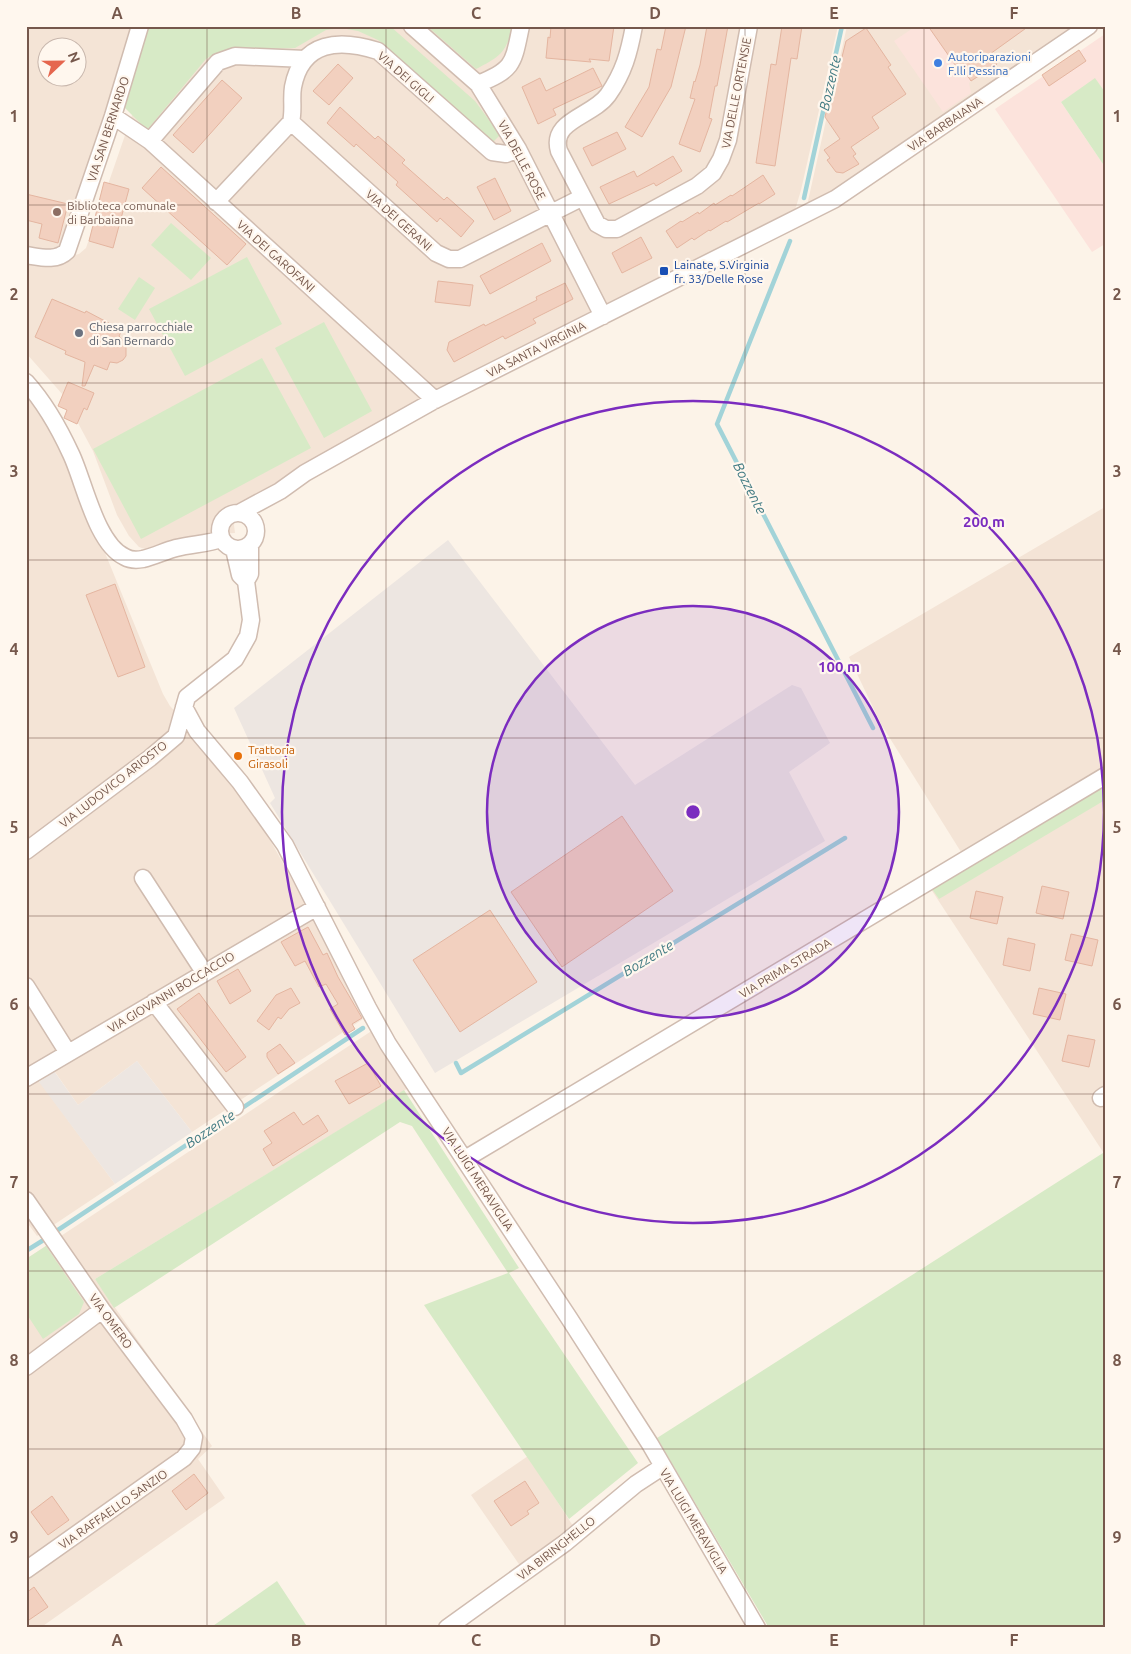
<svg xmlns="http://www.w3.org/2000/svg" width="1131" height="1654" viewBox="0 0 1131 1654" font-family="Ubuntu,sans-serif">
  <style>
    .residential { fill: #f4e4d6; fill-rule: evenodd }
    .commercial { fill: #fce3dc }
    .industrial { fill: #ede6e1 }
    .green { fill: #d7eac6 }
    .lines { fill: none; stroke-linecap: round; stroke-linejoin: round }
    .stream { stroke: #a2d3d8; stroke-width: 4.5 }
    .building { fill: #f2d0bf; stroke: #e4b5a0 }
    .street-casing { stroke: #d0bcb0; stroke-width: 19 }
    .street { stroke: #fff; stroke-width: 16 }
    .grid { fill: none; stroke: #76584c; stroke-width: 1; stroke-opacity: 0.55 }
    .ring { fill: none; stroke: #7b2cbf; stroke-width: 2.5 }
    .shop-dot { fill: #3f7fe0; stroke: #fff7ee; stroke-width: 2 }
    .education-dot { fill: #8d6e63; stroke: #fff7ee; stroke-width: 2 }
    .transit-dot { fill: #1a4fb4; stroke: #fff7ee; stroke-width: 2 }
    .worship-dot { fill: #6b7280; stroke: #fff7ee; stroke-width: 2 }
    .food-dot { fill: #e8710a; stroke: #fff7ee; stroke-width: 2 }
    .labels { text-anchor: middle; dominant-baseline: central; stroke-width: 4.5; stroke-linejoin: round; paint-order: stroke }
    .shop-label { font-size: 12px; fill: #366cbe; stroke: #fff7ee; text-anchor: start }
    .street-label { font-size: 12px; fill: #76584c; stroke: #fff7ee }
    .education-label { font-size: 12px; fill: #785e54; stroke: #fff7ee; text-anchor: start }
    .transit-label { font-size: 12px; fill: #164399; stroke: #fff7ee; text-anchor: start }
    .worship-label { font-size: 12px; fill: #5b616d; stroke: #fff7ee; text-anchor: start }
    .food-label { font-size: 12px; fill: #c56008; stroke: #fff7ee; text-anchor: start }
    .water-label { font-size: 14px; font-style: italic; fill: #427b83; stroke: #fff7ee }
    .centre { fill: #7b2cbf; stroke: #fff7ee; stroke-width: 2.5 }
    .ring-label { font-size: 15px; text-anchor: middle; font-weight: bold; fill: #7b2cbf; stroke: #fff7ee; stroke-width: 4.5; stroke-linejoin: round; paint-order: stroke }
    .neatline { fill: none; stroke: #76584c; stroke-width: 2 }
    .grid-label { font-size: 16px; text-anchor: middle; font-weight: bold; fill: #76584c }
  </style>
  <rect width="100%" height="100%" fill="#fcf3e8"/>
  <path class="residential" d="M26,26H136L71,256L79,254L86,248L132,115L157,26H838L801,190L793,217L237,514L234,525L235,533L218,534L154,552L139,547L129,536L117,515L93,451L63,395L26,353ZM48,48H78V78H48Z
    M847,26H1085L806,210Z
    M26,392L39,406L64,453L163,694L170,706L191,729L260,822L313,917L363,1019L192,1132L137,1061L78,1105L55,1072L39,1081L115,1184L37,1236L26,1221Z
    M1105,507V1155L923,877L961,852L881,724L849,657Z
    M373,1030L410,1087L95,1279L212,1446L198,1459L225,1498L40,1628H26V1259Z
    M528,1456L575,1529L523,1570L471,1495Z"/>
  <path class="commercial" d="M916,26H964L982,52L961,66L971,81L969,83L971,93L943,112L894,41Z
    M1105,34V92L1095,79L1061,102L1105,167V244L1092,252L995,109Z"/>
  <path class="industrial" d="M448,540L635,785L792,685L801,688L830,743L789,772L825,841L435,1073L270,803L275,798L234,708Z
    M137,1061L192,1132L115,1184L39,1082L54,1071L78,1105Z"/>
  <path class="green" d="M149,26H390L475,101L500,135L493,142L378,40L358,31L341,28L326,30L295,48L228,50L216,53L206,59L147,130L123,106Z
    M427,26H512C507,53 499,57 476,69Z
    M1095,78L1105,92V167L1061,102Z
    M171,223L211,258L191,280L151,245Z
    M247,257L282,324L185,376L149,309Z
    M139,277L155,288L135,320L118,309Z
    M324,322L372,411L324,438L275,348Z
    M262,358L311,448L141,539L93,449Z
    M1105,784V800L939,899L932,889Z
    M404,1090L519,1268L509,1273L638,1463L569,1519L424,1305L508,1273L412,1126L400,1122L114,1308L95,1279Z
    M1103,1153L1105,1155V1628H769L657,1438Z
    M46,1246L84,1302L79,1314L43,1339L26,1313V1259Z
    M277,1581L308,1628H210Z"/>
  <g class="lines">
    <path class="stream" d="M804,198L842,26
      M790,241L717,424L873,728
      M456,1063L461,1073L845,838
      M58,1230L363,1028
      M26,1251L42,1241"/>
  </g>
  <path class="building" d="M551,26H614L609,61L589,59L591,62L546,58L548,37L550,38Z
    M666,26H686L671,87L642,137L625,127L649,87L657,49L661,50Z
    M707,26H728L717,86H715L709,118L712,119L700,152L679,144L695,99L690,98L694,81L695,82L700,65Z
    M782,26H802L797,59L791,58L775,166L756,163L771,64L776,65Z
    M928,26H1029L990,54L997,64L971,81L961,66L958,69Z
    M866,28L891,65L888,67L906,94L872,117L879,128L851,147L856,154L853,156L859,164L843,173L836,172L827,160L830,158L824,150L840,139L825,117L836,69H839L846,41Z
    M1079,50L1086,61L1049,86L1042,75Z
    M338,64L353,78L329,105L313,91Z
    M593,68L602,86L553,109L556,115L538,124L522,87L540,78L546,91Z
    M222,80L242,98L193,153L173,135Z
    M340,107L375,139L378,136L405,160L402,163L444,200L447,197L474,221L461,237L440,218L437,222L396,185L398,182L356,144L354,147L327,123Z
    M617,132L626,149L592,166L583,148Z
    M673,156L682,171L656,186L654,183L609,204L600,187L634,171L637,177Z
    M161,167L246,244L227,265L142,188Z
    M763,175L775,194L759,204V203L727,222L726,221L710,231L709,230L694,240L692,238L677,248L666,231L681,221L682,222L698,212L699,214L714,203L715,205L731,195L732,196Z
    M495,178L511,211L494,220L477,187Z
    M104,182L129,189L113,248L89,241Z
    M26,194L68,204L58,243L39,238L42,224L26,220Z
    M641,237L652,258L622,273L612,253Z
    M542,243L551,261L490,294L480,276Z
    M438,281L473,285L470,306L435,302Z
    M565,283L573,299L533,319L536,323L505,339L503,336L454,362L447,350L449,342L484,324L485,326L537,300L536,297Z
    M52,299L85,313L86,311L122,330L119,336L126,344V356L123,360L117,363L110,362L107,370L94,365L85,386H82L85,362L65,354L66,351L35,337Z
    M68,382L94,393L87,410L84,408L77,424L64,418L67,410L58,406Z
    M115,584L145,667L118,677L86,595Z
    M622,816L673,891L562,967L511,892Z
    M1042,886L1069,892L1063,919L1036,913Z
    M976,891L1003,897L997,924L970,918Z
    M490,910L537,982L460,1032L413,960Z
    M308,927L323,955L327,953L338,977L362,1018L352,1024L355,1029L345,1035L330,1009L338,1004L326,984L319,987L305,961L295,966L281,942Z
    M1071,934L1098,940L1092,966L1065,960Z
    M1008,938L1035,944L1030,971L1003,965Z
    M238,969L251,991L230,1004L217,981Z
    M291,988L300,1003L289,1009L281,1019L278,1017L269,1030L257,1021L276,995Z
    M1039,988L1066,994L1060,1020L1033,1014Z
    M199,993L246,1057L226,1072L177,1009Z
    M1068,1035L1095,1040L1089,1067L1062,1061Z
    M280,1044L295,1063L278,1074L267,1057V1053Z
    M368,1063L381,1086L349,1104L335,1081Z
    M294,1112L303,1125L318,1115L328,1131L273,1166L263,1149L272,1143L264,1131Z
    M194,1474L208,1493L186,1510L172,1491Z
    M525,1481L539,1503L527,1511L529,1514L511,1526L494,1501Z
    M52,1496L69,1520L48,1535L31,1512Z
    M34,1587L48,1607L26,1622V1593Z"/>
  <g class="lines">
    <defs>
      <path id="street" d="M412,26L478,84L518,149L603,316
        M634,26C629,53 624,72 608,95C592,117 550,120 559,151L597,224L606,229H617L697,186L713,173L721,159L728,140L749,26
        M478,84C515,69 513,63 521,26
        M113,116L150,141L435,400
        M291,122L436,253L449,259H460L583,197
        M150,141L218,62L235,56L305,59
        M216,202L291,122C294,110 291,99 293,87C302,40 340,39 378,51L492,152L506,154L518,149
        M26,255C40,257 56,262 67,251L113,116L140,26
        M26,382C45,403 59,428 71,454C84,481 96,544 125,557C130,560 137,560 143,559C155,556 165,551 176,548C191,544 208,544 221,539
        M220 531a18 18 0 1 1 36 0a18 18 0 1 1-36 0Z
        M239,513L280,491L305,473L435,400L835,199L1089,26
        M246,581L250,574V545
        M184,707L197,731L240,782L285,845L368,1008L388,1044L569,1318L650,1444L757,1628
        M26,851L150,758L176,736L187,697L235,659L248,636L251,620L246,581L240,575L234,549
        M143,878L204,972
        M26,986L68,1053
        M154,1002L235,1107
        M26,1078L317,907
        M1101,1098L1105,1095
        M465,1159L1105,776
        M26,1200L102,1310L184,1419L194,1437L192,1448L184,1458L26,1570
        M26,1367L102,1310
        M447,1628L565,1543L636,1484L662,1467"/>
    </defs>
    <use href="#street" class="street-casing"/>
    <use href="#street" class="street"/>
  </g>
  <path class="grid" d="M207,26V1628M386,26V1628M565,26V1628M745,26V1628M924,26V1628M26,205H1105M26,383H1105M26,560H1105M26,738H1105M26,916H1105M26,1094H1105M26,1271H1105M26,1449H1105"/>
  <circle cx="693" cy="812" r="206" fill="#7b2cbf" fill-opacity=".12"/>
  <g class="ring">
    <circle cx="693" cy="812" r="206"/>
    <circle cx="693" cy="812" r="411"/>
  </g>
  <circle class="shop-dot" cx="938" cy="63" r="5"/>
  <circle class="education-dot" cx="57" cy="212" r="5"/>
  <rect class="transit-dot" x="659" y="266" width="10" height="10" rx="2.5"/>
  <circle class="worship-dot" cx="79" cy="333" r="5"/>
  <circle class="food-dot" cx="238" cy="756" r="5"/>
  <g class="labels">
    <g class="shop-label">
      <text x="948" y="56">Autoriparazioni<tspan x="948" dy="14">F.lli Pessina</tspan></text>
    </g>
    <g class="street-label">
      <text transform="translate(406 77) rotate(41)">VIA DEI GIGLI</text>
      <text transform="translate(736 93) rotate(-79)">VIA DELLE ORTENSIE</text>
      <text transform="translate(945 124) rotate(-34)">VIA BARBAIANA</text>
      <text transform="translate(108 129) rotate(-72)">VIA SAN BERNARDO</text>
      <text transform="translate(522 160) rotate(62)">VIA DELLE ROSE</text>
      <text transform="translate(399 220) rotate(42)">VIA DEI GERANI</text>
      <text transform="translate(276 256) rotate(42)">VIA DEI GAROFANI</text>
      <text transform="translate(536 349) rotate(-27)">VIA SANTA VIRGINIA</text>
      <text transform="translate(113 784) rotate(-38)">VIA LUDOVICO ARIOSTO</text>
      <text transform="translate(785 968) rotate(-31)">VIA PRIMA STRADA</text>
      <text transform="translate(171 992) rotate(-31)">VIA GIOVANNI BOCCACCIO</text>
      <text transform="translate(478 1179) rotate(57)">VIA LUIGI MERAVIGLIA</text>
      <text transform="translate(111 1321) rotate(54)">VIA OMERO</text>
      <text transform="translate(113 1509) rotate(-35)">VIA RAFFAELLO SANZIO</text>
      <text transform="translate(694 1521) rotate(59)">VIA LUIGI MERAVIGLIA</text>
      <text transform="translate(556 1548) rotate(-38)">VIA BIRINGHELLO</text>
    </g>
    <g class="education-label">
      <text x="67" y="205">Biblioteca comunale<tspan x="67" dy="14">di Barbaiana</tspan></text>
    </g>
    <g class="transit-label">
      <text x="674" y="264">Lainate, S.Virginia<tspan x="674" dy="14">fr. 33/Delle Rose</tspan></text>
    </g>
    <g class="worship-label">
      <text x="89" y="326">Chiesa parrocchiale<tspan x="89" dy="14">di San Bernardo</tspan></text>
    </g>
    <g class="food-label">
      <text x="248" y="749">Trattoria<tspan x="248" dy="14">Girasoli</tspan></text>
    </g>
    <g class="water-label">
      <text transform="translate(830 83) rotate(-77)">Bozzente</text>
      <text transform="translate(750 488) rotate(63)">Bozzente</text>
      <text transform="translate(648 958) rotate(-31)">Bozzente</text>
      <text transform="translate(210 1129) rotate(-34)">Bozzente</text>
    </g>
  </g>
  <circle cx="693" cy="812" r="8" class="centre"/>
  <g class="ring-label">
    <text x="984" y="527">200 m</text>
    <text x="839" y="672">100 m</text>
  </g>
  <rect width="1131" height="1654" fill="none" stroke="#fff7ee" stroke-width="55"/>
  <g transform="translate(62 62) rotate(68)"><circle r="24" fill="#fff7ee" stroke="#c8b7ad"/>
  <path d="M0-4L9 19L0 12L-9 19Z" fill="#e5664e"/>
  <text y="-8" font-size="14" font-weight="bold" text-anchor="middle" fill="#76584c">N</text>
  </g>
  <rect x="28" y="28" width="1076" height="1598" class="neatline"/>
  <g class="grid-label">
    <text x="117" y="19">A</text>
    <text x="296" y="19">B</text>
    <text x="476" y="19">C</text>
    <text x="655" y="19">D</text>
    <text x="834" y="19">E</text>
    <text x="1014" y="19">F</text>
    <text x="14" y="122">1</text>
    <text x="1117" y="122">1</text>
    <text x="14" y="300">2</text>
    <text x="1117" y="300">2</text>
    <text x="14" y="477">3</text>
    <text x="1117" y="477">3</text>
    <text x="14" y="655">4</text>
    <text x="1117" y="655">4</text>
    <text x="14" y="833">5</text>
    <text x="1117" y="833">5</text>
    <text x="14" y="1010">6</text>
    <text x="1117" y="1010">6</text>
    <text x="14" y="1188">7</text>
    <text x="1117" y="1188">7</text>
    <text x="14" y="1366">8</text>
    <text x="1117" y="1366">8</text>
    <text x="14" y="1543">9</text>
    <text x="1117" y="1543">9</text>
    <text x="117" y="1646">A</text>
    <text x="296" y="1646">B</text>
    <text x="476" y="1646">C</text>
    <text x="655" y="1646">D</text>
    <text x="834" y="1646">E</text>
    <text x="1014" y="1646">F</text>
  </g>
</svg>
